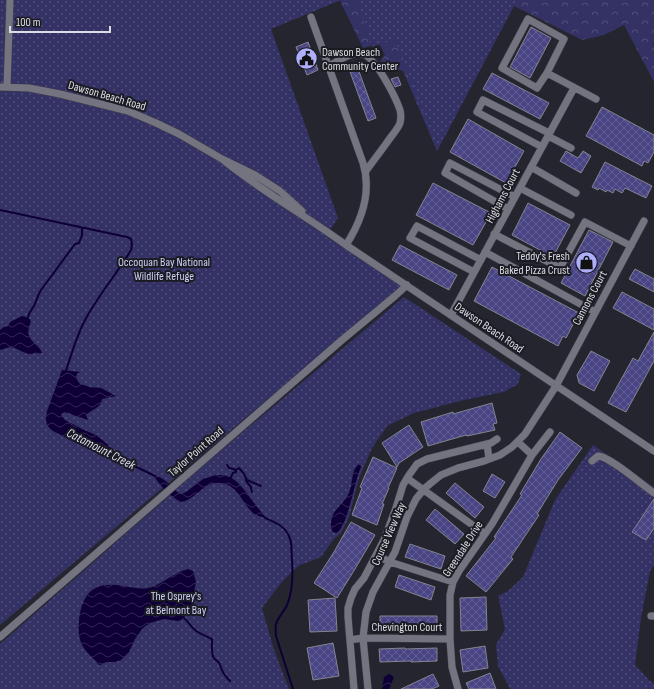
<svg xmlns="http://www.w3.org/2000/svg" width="654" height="689" viewBox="0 0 654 689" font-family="'Sofia Sans Condensed',sans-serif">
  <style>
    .forest { fill: url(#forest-crowns) }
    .park { fill: url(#park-dots) }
    .water { fill: url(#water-waves) }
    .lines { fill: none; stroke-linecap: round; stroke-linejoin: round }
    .stream { stroke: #0e0036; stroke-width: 2 }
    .building { fill: url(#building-cross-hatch); stroke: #83848f }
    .minor-casing { stroke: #3f3f47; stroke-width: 8 }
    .minor { stroke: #73747f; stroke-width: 7 }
    .labels { text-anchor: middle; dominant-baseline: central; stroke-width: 4; stroke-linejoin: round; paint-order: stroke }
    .poi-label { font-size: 12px; fill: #dcdce2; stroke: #1b1b24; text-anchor: start }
    .street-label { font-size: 12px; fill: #dcdce2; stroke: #1b1b24 }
    .park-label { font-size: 12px; fill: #ced0f6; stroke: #1b1b24 }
    .water-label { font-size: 13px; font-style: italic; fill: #dcddf0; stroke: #1b1b24 }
  </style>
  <defs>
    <pattern id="forest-crowns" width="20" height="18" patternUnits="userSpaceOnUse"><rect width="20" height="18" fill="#343165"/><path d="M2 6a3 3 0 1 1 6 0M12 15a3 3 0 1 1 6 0" fill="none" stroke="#514e7b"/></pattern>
    <pattern id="park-dots" width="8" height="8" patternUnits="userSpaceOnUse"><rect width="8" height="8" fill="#343165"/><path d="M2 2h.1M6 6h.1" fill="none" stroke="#514e7b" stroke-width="1.8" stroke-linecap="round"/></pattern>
    <pattern id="water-waves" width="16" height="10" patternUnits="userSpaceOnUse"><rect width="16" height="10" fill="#0e0036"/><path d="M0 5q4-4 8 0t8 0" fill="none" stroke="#302553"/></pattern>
    <pattern id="building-cross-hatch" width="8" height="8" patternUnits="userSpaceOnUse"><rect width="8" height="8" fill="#494584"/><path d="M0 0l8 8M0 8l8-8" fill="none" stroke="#635f95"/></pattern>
  </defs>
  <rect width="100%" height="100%" fill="#24252e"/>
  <path class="forest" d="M340,0H654V43L653,44L654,47V82L624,25L604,35L582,40L514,6L437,151L403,71L384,66L380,62L385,55L379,43L363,48L341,3Z"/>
  <path class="park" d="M0,0H341L271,29L338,218L326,236L403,285L0,625Z
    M357,0H517L437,151L395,39L372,47Z
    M404,297L521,374L518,384L504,392L464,400L414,413L387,426L372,448L359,478L349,517L341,533L333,540L321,557L298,566L281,583L262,608L274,650L289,689H0V644L219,452Z
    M593,445L654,487V565L650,571L641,618L635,665L650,681L654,684V689H510L498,666L496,645L505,629L498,596L508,591L523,577L555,500Z"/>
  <path class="water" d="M22,316C39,319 25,327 29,335C31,343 40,346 42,353L28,354L23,352L15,348L10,347L0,350V330L4,327L8,326L10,322Z
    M62,370L80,372L77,374L76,378L80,384L90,387L101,388L116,396L102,399C101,408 92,409 86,415L88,420L64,412L61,415L65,420L84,430L96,435L106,443L123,460C102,454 80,446 61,435C57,433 51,431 48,426C45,421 46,417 47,411Z
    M359,464L362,466L361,467C355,479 347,530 336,533C335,533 334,532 333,532C330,527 331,522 332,517C336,507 347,501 350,490C353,481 351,470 359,464Z
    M216,475C220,475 225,475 229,477C243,482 255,508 268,519C263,517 257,516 253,513C241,502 236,481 216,483C202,484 195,500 181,502C172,498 159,485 154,476C167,477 170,489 181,494L186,492L203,479Z
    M188,569L193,571L196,582L191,609L188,613L181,620L178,621L164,619L150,623L143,628L135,639L129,652L121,660L115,662H106L100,665L97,664V662C82,649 77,641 79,620C82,596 91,583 116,585C128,586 140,591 152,587C165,582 175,572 188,569Z
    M389,674L392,675L394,677L389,689H382L384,677Z"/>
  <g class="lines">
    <path class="stream" d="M0,210L127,237L131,239L132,245L131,250C116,275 97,297 84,322C76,338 71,355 66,371
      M28,317C29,312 31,310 34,306C37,300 37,296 41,290L75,244L79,243L82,235V228
      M122,460L155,476
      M227,465L229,468L234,469L235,470
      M246,478V481L251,487V489L252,492
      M230,479L233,473L236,472V470L239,468L244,474L247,480L261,486
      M265,518C272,521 281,524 286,531C293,540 291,549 292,560C293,575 293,591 287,605C284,612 278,617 276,624C275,628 276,633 276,636L293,689
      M184,618C188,621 190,626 195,630C200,634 206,636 212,639C212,644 211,655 214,658C216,661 219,661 220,665C223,673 224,675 230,681"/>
  </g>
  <path class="building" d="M531,27L551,38L530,78L510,67Z
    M308,42L318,70L307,75L296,47Z
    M357,66L376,118L368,121L349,69Z
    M492,73L549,103L540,119L483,89Z
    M398,77L401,85L395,87L391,79Z
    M602,107L654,135V152L648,163L644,161L642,166L586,136Z
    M468,119L524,151L506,183L450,152Z
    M566,151L578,158L583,151L591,156L581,173L560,161Z
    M605,162L652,186L646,198L625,188L622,193L615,189L613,193L607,190L606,192L599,188L598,190L592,187Z
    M433,183L491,213L473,245L416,215Z
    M528,203L570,225L553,257L512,235Z
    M589,230L613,242L585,296L561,283Z
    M400,245L457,275L449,290L392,260Z
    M492,267L579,313L566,338L563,336L558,346L474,301Z
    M635,269L654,279V292L629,279Z
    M622,292L654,309V330L613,308Z
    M654,332V361L626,412L608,403L633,358L638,361Z
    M591,351L610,361L594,391L579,383L577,375Z
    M492,403L497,423L493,424L495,430L467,436L466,435L428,446L421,422L453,412V414Z
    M409,425L423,447L399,463L397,467L382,443Z
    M560,432L582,448L558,480L537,514L539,515L511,557L513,559L486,592L466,576L496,538L494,537L522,495L520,494L541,459Z
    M373,457L397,468L388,488H389L382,504H384L377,525L352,515L362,488L360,487Z
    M492,474L505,482L495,498L483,491Z
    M455,483L484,507L475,518L446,493Z
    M654,499V528L646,540L632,532Z
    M435,509L464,534L455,544L426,520Z
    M351,522L375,535L355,569L337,598L314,583L334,552Z
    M410,544L445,556L441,569L405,557Z
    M399,575L435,587L431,600L395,587Z
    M486,597L487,630L461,631L460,598Z
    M335,598L337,631L310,632L308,600Z
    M380,616H437V629L411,630V629H380Z
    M333,643L339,676L313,680L307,648Z
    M485,646L488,668L463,672L460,650Z
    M405,648V649L437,648V661L411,662V661L380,662L379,649Z
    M490,673L496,689H469L466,683Z
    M433,674L439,686L432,689H401Z"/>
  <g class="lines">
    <defs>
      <path id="minor" d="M311,17L363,163C372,192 362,220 346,245
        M329,66C338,61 352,51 363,54C376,58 396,98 400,110C401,114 401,119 400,123C398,129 392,135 388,141C381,151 373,161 366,171
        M547,73L537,88L502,68L528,19L564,39L547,73L596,99
        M0,87L29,88L60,94L128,111L156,123L179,134L222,159L255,175L280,191L302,211
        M7,87L10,0
        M548,136L571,148
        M542,147L477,112L483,100L549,133
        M222,159C261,191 305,215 346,245L654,451
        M531,167L576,193
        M520,188L571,215
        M508,209L445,173L450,163L515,197
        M494,234L560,268L585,222L631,246
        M485,252L595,312
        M474,272L410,238L417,226L481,260
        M451,315L574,88
        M487,444L489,459
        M532,455L550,432
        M592,461L598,456C611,457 642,485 654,493
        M407,478L485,534
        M376,555L390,562L453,582
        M651,616H654
        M0,637L342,340L395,296L407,285
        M350,640L363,638L450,639
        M354,689L348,617V608L351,598L355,589L364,578L384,540L396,508L403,485L409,475L417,464L427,459L491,443L497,439
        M368,689L363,638L366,612L373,592L395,552L407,517L416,499L424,489L431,483L441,475L458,468L484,461L500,455L512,447L525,434L556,386L644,221
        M458,689L452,667L450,639V595L453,582L459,571L492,524L532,455L518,442"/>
    </defs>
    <use href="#minor" class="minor-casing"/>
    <use href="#minor" class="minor"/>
  </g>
  <defs>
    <symbol id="civic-disc" viewBox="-11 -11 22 22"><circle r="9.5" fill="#aeaefa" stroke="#1b1b24"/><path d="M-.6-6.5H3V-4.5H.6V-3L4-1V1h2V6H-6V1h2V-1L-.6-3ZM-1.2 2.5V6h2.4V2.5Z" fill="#111"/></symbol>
    <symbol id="shop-disc" viewBox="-11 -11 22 22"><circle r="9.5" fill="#aeaefa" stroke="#1b1b24"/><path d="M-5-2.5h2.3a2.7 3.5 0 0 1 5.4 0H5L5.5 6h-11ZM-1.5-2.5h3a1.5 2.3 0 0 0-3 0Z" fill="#111"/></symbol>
  </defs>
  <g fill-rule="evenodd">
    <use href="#civic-disc" x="294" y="46" width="25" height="25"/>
    <use href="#shop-disc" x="574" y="250" width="25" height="25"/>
  </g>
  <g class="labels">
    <g class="poi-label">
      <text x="322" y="52">Dawson Beach<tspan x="322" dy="14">Community Center</tspan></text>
      <text x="570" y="256" text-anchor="end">Teddy's Fresh<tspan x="570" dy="14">Baked Pizza Crust</tspan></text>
    </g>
    <g class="street-label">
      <text transform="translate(107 96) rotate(16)">Dawson Beach Road</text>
      <text transform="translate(503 196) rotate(-62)">Highams Court</text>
      <text transform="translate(590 298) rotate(-62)">Cannons Court</text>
      <text transform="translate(489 328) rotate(34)">Dawson Beach Road</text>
      <text transform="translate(196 452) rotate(-41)">Taylor Point Road</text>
      <text transform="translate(389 534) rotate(-66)">Course View Way</text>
      <text transform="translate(463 549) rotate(-57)">Greendale Drive</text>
      <text x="407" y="627">Chevington Court</text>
    </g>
    <g class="park-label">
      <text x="164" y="262">Occoquan Bay National<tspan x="164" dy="14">Wildlife Refuge</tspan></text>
      <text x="176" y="596">The Osprey's<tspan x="176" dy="14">at Belmont Bay</tspan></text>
    </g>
    <g class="water-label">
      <text transform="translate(101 449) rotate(27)">Catamount Creek</text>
    </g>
  </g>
  <path d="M10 26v6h100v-6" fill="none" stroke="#dcdce2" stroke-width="2"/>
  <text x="16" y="26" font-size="12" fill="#dcdce2" stroke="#1b1b24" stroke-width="3" paint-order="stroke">100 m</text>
</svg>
